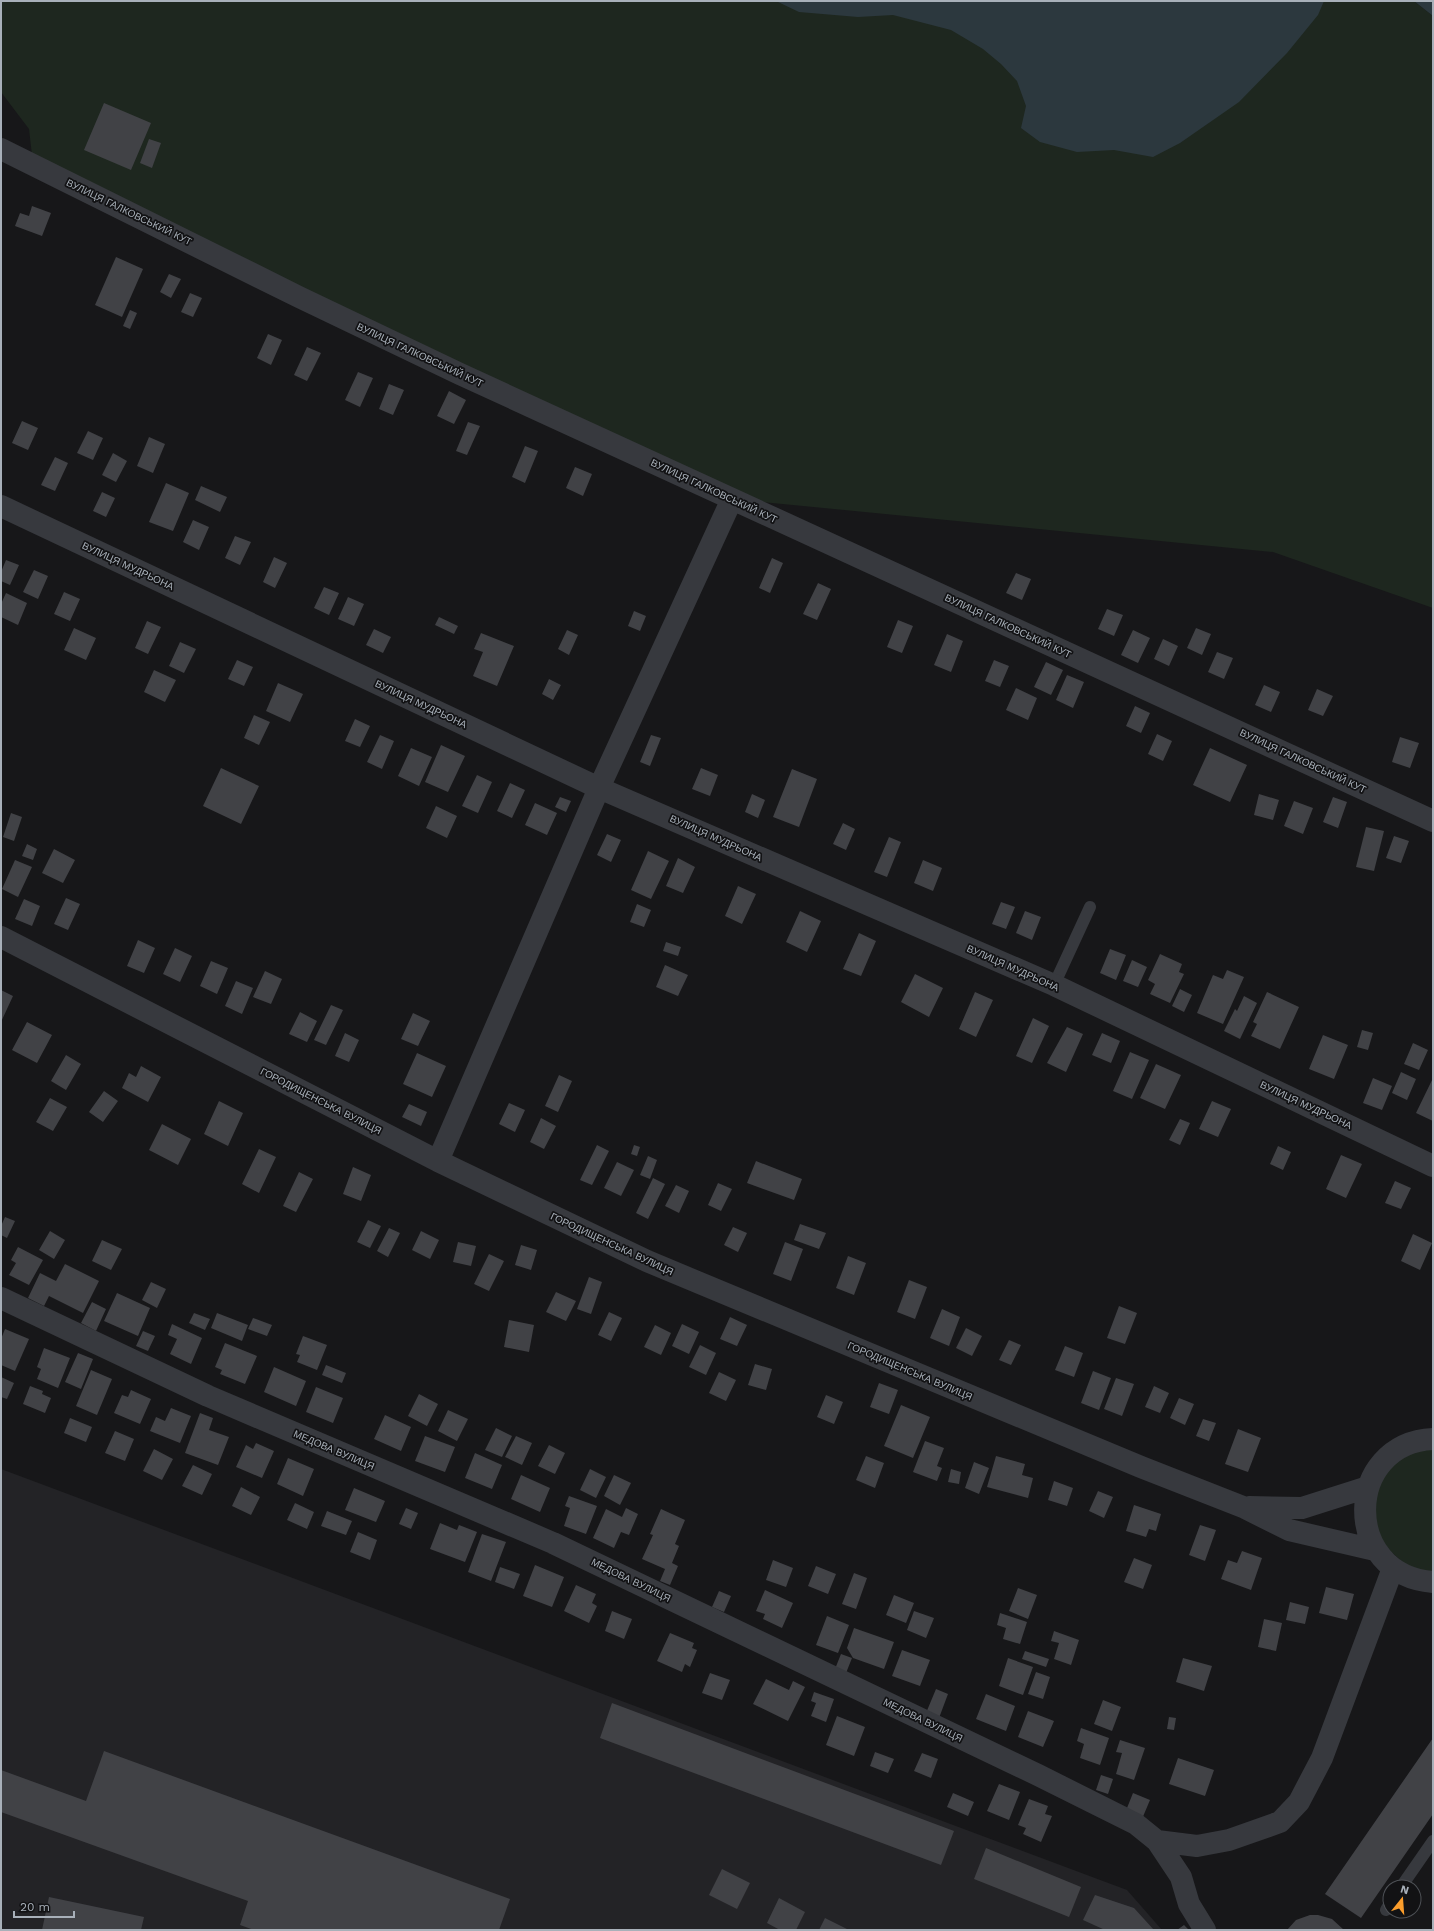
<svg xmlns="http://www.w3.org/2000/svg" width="1434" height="1931" viewBox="0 0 1434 1931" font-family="'Work Sans',sans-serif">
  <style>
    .built { fill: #232326 }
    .green { fill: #1e271f }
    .water { fill: #2c383e }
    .building { fill: #414246 }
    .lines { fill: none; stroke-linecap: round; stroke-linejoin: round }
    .service { stroke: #37393e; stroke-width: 12 }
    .minor { stroke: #37393e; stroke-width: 22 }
    .labels { text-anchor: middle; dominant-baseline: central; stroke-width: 3.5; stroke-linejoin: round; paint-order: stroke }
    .street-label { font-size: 10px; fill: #a8b0b9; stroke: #121214 }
  </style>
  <rect width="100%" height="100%" fill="#171719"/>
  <path class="built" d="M1,1469L1127,1890L1162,1930H1Z"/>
  <path class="green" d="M1,1H1414L1433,16V608L1273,552L732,499L33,164L29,129L1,92Z
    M1433,1441V1579L1421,1578L1372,1535L1379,1471Z"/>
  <path class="water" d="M776,1H1324L1318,15L1287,53L1239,102L1180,143L1153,157L1114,150L1077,152L1040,142L1021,128L1026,106L1017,81L1001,64L983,49L951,30L893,15L858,17L799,12Z
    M1414,1H1433V16Z"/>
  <path class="building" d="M104,103L151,123L131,170L84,150Z
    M149,139L161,143L152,168L140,163Z
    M32,206L51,213L42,236L15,226L20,213L29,216Z
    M116,257L143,269L122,317L95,305Z
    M169,274L181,279L171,298L160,292Z
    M190,293L202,298L193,317L181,312Z
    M130,310L137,313L130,329L123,326Z
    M268,334L282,340L271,365L257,358Z
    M307,347L321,353L307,381L294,375Z
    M358,372L373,378L360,407L345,400Z
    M389,384L404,390L393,415L379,409Z
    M449,391L466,400L454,424L437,416Z
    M22,421L38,428L28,450L12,443Z
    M468,422L480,426L467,455L456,451Z
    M88,431L103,438L93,460L77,453Z
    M149,437L165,444L153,473L137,466Z
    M525,446L538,451L525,483L512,477Z
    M113,453L127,461L116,482L102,475Z
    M55,457L68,463L55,491L41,485Z
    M575,467L592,474L583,496L566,488Z
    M166,483L189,493L173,531L149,522Z
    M201,486L227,497L220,512L195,500Z
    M102,492L115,498L106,517L93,511Z
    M193,520L209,527L199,550L183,542Z
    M235,536L251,542L240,565L225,558Z
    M274,557L287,563L275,588L263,582Z
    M772,558L783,563L770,593L759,588Z
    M6,560L19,565L10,585L1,581V572Z
    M34,570L48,576L38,599L23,592Z
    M1016,573L1031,579L1022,600L1006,593Z
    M818,583L831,589L817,620L803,614Z
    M324,587L339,593L329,615L314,608Z
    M64,592L80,599L70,621L54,614Z
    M6,593L27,603L18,625L1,617V604Z
    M348,597L364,604L354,626L338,619Z
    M1107,609L1123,615L1114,636L1098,629Z
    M634,611L646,616L640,631L628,626Z
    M439,617L458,626L454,634L435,625Z
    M898,620L913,626L902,653L887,647Z
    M147,621L161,627L148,654L135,648Z
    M74,628L96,638L86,660L64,650Z
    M1196,628L1211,634L1202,655L1187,648Z
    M374,629L391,637L383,653L366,645Z
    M567,630L578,635L569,655L558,649Z
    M1133,630L1150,638L1138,663L1121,655Z
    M481,633L514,646L497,686L473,676L483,652L474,649Z
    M947,634L963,641L951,672L934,665Z
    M1163,639L1178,646L1169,666L1154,659Z
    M180,642L196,649L184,673L169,666Z
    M1217,652L1233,658L1224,679L1208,672Z
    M237,660L253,667L244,686L228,679Z
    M994,660L1009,666L1000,687L985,681Z
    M1046,662L1063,670L1051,695L1034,687Z
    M154,670L176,680L165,702L144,692Z
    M1067,675L1084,682L1073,708L1056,700Z
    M549,679L561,685L553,700L542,694Z
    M278,683L303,694L290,722L266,711Z
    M1264,685L1280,692L1271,712L1255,705Z
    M1016,688L1037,698L1028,720L1006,710Z
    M1317,689L1333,696L1323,716L1308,710Z
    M1135,706L1150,713L1141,733L1126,726Z
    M254,715L270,722L259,745L244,738Z
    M355,719L370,726L360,747L345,741Z
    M1157,734L1172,741L1163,761L1148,754Z
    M380,735L394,741L382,769L367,762Z
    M651,735L661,738L650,766L640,762Z
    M1400,737L1419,743L1410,768L1392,762Z
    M441,745L465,756L448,792L425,782Z
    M411,748L432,757L419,786L398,776Z
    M1210,748L1247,765L1230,802L1193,785Z
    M221,768L259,786L241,824L203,806Z
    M701,768L718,775L710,796L692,789Z
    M792,769L817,779L799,827L773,817Z
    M477,775L492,782L478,813L462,806Z
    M510,783L525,790L512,818L497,811Z
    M752,794L765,800L758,818L745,812Z
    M1259,794L1279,800L1273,820L1254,815Z
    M560,797L571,801L566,812L555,807Z
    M1333,797L1347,802L1338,828L1323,822Z
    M1294,801L1313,808L1303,834L1284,826Z
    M535,803L557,813L547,835L525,825Z
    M436,806L457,816L447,838L426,828Z
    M11,813L22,817L14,841L3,837Z
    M843,823L855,829L846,850L833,844Z
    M1366,827L1384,831L1374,871L1356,867Z
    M607,834L621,840L611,862L597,855Z
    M1394,836L1409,841L1401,863L1386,858Z
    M889,837L901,842L887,877L874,872Z
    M27,844L37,849L33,860L22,856Z
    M54,849L75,860L63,883L42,873Z
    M648,851L669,861L651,899L631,890Z
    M678,858L695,867L683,893L666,886Z
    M15,860L32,867L18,897L2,889Z
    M923,860L942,868L933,891L914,883Z
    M738,886L756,894L742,924L725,916Z
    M66,898L80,904L68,930L54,924Z
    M24,899L40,906L32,926L15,919Z
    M1001,902L1015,907L1006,929L992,924Z
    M637,904L651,910L644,927L630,922Z
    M800,911L821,921L807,952L786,942Z
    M1025,911L1041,917L1032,940L1016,933Z
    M859,933L876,941L861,976L843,969Z
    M138,940L155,948L144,973L127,966Z
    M666,942L681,947L678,956L663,951Z
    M175,948L192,956L180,982L163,974Z
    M1110,949L1126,955L1116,980L1100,973Z
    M1160,954L1182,964L1179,972L1184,974L1170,1003L1150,994L1155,984L1148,980Z
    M1132,960L1147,967L1138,987L1123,981Z
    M211,961L228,968L217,994L200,986Z
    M665,965L688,975L678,996L656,987Z
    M1227,970L1244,977L1223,1024L1197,1013L1213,975L1223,979Z
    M265,971L282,979L271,1004L253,997Z
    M915,974L943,988L929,1017L901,1002Z
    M236,981L253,988L242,1014L225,1006Z
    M1180,989L1192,995L1184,1012L1172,1006Z
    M1,990L13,996L1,1022Z
    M975,992L993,1000L976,1037L959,1029Z
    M1267,992L1299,1007L1280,1049L1251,1036L1257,1024L1253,1022Z
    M1244,996L1257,1003L1240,1039L1224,1031L1235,1009L1237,1011Z
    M331,1005L343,1010L326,1045L314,1040Z
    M300,1012L317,1021L307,1042L289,1034Z
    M413,1013L430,1021L418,1046L401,1039Z
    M1033,1018L1049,1026L1032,1063L1016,1056Z
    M27,1022L52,1035L37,1063L12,1050Z
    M1067,1027L1083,1034L1066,1072L1047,1063Z
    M1362,1030L1373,1033L1368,1050L1357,1047Z
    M345,1033L359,1040L349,1062L335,1056Z
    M1102,1033L1120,1041L1111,1063L1092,1055Z
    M1323,1035L1348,1045L1334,1079L1309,1069Z
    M1413,1043L1428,1050L1419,1070L1404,1064Z
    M1130,1052L1149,1060L1132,1099L1113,1091Z
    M417,1053L446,1066L432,1097L403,1084Z
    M66,1055L81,1064L66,1090L51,1081Z
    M1156,1064L1181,1075L1165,1109L1140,1098Z
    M141,1066L161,1077L148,1102L122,1088L129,1073L136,1077Z
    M1401,1072L1416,1079L1407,1100L1392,1093Z
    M559,1075L572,1081L558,1112L545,1106Z
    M1373,1078L1392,1086L1382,1110L1363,1103Z
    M1433,1078V1121L1416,1113Z
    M104,1091L118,1101L103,1122L89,1112Z
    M50,1098L67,1107L53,1131L36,1122Z
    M219,1101L243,1113L228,1146L204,1134Z
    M1212,1101L1231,1109L1218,1137L1199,1129Z
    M509,1103L525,1110L515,1132L499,1124Z
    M409,1104L427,1112L421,1126L402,1117Z
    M541,1118L556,1126L544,1149L530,1142Z
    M1180,1119L1190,1123L1180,1145L1169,1140Z
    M162,1124L191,1139L178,1165L149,1150Z
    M597,1145L609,1151L592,1185L580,1180Z
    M634,1145L640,1147L637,1156L631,1154Z
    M1278,1146L1291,1152L1283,1170L1270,1164Z
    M259,1149L276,1157L259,1193L242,1184Z
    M1341,1155L1362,1164L1346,1198L1326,1189Z
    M648,1156L657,1160L650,1179L640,1175Z
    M756,1161L802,1179L794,1200L747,1183Z
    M617,1162L634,1170L621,1196L604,1188Z
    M353,1167L371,1175L361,1201L343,1194Z
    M299,1172L313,1179L296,1212L283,1206Z
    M653,1178L665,1184L648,1219L636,1213Z
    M1395,1181L1411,1188L1401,1209L1385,1203Z
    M718,1183L732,1189L721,1211L708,1205Z
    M676,1185L689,1191L679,1213L665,1206Z
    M5,1217L15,1221L7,1238L1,1235V1226Z
    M368,1220L381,1226L370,1248L357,1242Z
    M800,1224L826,1233L819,1249L794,1240Z
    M733,1227L747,1233L738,1252L724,1245Z
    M389,1228L400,1233L388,1257L377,1251Z
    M50,1231L65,1240L54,1259L39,1250Z
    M421,1231L439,1240L430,1259L412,1250Z
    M1413,1234L1432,1243L1420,1270L1401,1261Z
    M102,1240L122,1249L111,1270L92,1261Z
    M458,1242L476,1246L471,1266L453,1262Z
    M785,1242L803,1249L791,1281L773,1274Z
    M521,1245L537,1250L531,1270L515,1265Z
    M18,1247L43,1260L29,1285L9,1275L16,1263L11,1260Z
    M489,1254L504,1261L489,1291L474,1284Z
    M848,1256L866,1263L854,1295L836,1288Z
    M65,1264L99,1281L83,1313L49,1296L44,1306L28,1298L40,1273L56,1281Z
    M589,1277L602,1282L591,1314L577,1309Z
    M909,1280L927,1287L915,1319L897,1312Z
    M151,1282L166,1289L157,1308L142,1300Z
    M556,1292L576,1301L566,1321L546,1312Z
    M117,1293L150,1308L138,1336L104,1321Z
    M92,1302L106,1309L96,1331L81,1323Z
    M1119,1306L1137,1313L1125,1344L1107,1338Z
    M942,1309L960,1317L949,1346L930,1338Z
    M609,1312L622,1318L611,1341L598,1335Z
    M194,1313L210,1319L205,1330L189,1323Z
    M217,1313L248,1325L242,1341L211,1328Z
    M730,1317L747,1325L737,1346L720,1339Z
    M253,1318L272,1325L267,1336L248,1329Z
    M509,1320L534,1325L529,1352L504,1347Z
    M172,1324L202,1338L191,1364L170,1354L177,1339L168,1335Z
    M682,1324L699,1332L689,1354L672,1346Z
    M655,1325L671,1333L661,1355L644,1347Z
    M966,1328L982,1336L972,1356L956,1348Z
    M5,1329L29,1339L15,1371L1,1365V1339Z
    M143,1331L155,1336L148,1351L136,1346Z
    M303,1336L327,1345L317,1370L297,1362L300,1355L296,1354Z
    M1009,1340L1021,1345L1011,1365L999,1360Z
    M225,1343L257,1356L245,1384L220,1374L222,1370L215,1367Z
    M700,1345L716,1353L706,1375L689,1367Z
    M1065,1346L1083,1353L1074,1377L1055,1370Z
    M44,1348L70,1358L58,1388L37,1379L41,1369L37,1367Z
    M78,1353L93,1359L81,1389L65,1382Z
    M755,1364L772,1369L766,1390L748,1385Z
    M326,1365L346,1373L342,1383L322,1375Z
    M274,1367L306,1381L296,1406L264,1392Z
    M91,1370L112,1379L97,1415L76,1406Z
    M1093,1371L1111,1378L1099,1410L1081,1403Z
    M719,1372L736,1380L726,1401L709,1393Z
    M1,1377L14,1383L7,1399L1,1397Z
    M1116,1378L1134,1384L1122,1416L1104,1409Z
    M879,1383L898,1390L889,1414L870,1407Z
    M30,1386L43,1391L42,1394L51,1398L45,1413L23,1404Z
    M1154,1386L1169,1393L1160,1413L1145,1407Z
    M316,1387L343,1398L333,1423L306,1412Z
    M131,1390L151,1399L140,1424L114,1413L122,1395L128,1397Z
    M419,1394L438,1404L427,1426L408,1416Z
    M826,1395L843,1402L834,1424L817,1417Z
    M1179,1398L1194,1404L1185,1425L1170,1418Z
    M901,1405L930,1417L913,1458L884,1446Z
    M171,1408L191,1416L180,1443L150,1431L156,1417L165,1421Z
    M448,1410L468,1419L457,1441L438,1431Z
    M200,1413L213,1418L209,1430L229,1437L218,1465L185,1453Z
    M385,1415L411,1427L401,1451L374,1439Z
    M70,1418L92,1427L86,1442L64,1433Z
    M1203,1419L1216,1423L1209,1441L1196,1436Z
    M496,1428L512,1436L502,1457L485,1450Z
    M1238,1429L1261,1438L1248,1472L1225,1464Z
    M115,1431L134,1439L125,1461L105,1453Z
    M425,1436L455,1447L445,1472L415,1461Z
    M516,1436L532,1443L522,1465L505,1457Z
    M925,1441L944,1448L937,1466L942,1468L937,1481L913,1472Z
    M256,1443L274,1451L262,1478L236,1467L246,1445L253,1449Z
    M549,1445L565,1453L555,1474L538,1466Z
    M154,1449L173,1459L162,1480L143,1471Z
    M475,1453L502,1465L492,1489L465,1478Z
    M866,1456L884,1463L875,1488L856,1480Z
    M996,1456L1025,1464L1022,1475L1033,1478L1028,1498L987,1487Z
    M288,1458L314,1469L303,1496L277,1484Z
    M974,1462L989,1468L979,1494L965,1488Z
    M193,1465L212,1474L202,1495L182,1486Z
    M590,1469L606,1477L596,1498L580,1490Z
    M951,1469L961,1472L959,1484L948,1482Z
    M521,1475L550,1488L540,1512L511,1499Z
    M614,1475L631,1483L620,1505L604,1496Z
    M1054,1481L1073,1488L1067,1506L1048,1500Z
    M241,1487L260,1497L251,1515L232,1506Z
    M354,1488L385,1501L376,1522L345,1510Z
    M1098,1491L1113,1497L1104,1518L1089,1511Z
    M569,1496L597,1506L586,1534L564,1526L570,1508L565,1506Z
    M295,1503L314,1512L307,1529L287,1520Z
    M1134,1505L1161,1514L1156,1531L1149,1529L1146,1537L1126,1531Z
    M406,1508L418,1513L411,1529L399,1524Z
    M626,1508L638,1514L629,1535L621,1532L614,1548L593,1538L606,1509L622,1517Z
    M661,1509L685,1520L675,1544L679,1546L672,1563L678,1566L670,1585L660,1581L665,1569L642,1559L653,1535L650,1534Z
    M327,1511L352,1521L346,1535L321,1526Z
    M440,1523L457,1530L459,1525L477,1532L465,1562L430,1549Z
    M1200,1525L1216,1530L1205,1561L1189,1555Z
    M358,1532L377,1540L370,1560L350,1552Z
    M482,1534L506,1542L491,1581L468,1572Z
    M1242,1551L1262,1558L1251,1590L1221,1579L1228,1560L1237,1563Z
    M1134,1558L1152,1565L1143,1589L1124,1582Z
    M773,1560L793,1568L786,1587L766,1580Z
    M535,1565L564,1577L552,1607L523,1596Z
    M816,1566L836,1574L828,1594L808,1586Z
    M500,1567L520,1574L514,1589L495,1582Z
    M854,1573L867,1578L856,1609L842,1604Z
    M576,1585L596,1594L592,1603L597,1606L589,1623L564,1611Z
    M1326,1587L1354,1594L1347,1620L1319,1613Z
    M1018,1588L1037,1595L1028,1619L1009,1611Z
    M765,1590L793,1603L782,1628L763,1619L765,1614L756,1611Z
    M719,1591L731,1596L724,1612L712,1607Z
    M894,1595L914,1603L906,1623L886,1615Z
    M1290,1602L1309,1607L1305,1624L1286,1620Z
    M612,1611L632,1619L624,1639L605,1631Z
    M914,1611L934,1618L926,1638L907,1630Z
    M1000,1613L1027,1622L1020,1644L1003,1639L1006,1628L997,1625Z
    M827,1616L849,1625L838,1653L816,1645Z
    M1264,1619L1282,1623L1276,1651L1258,1647Z
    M854,1628L894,1642L884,1669L853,1658L847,1648Z
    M1054,1631L1079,1640L1071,1665L1054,1659L1059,1643L1051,1641Z
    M670,1633L694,1643L692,1648L697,1650L690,1667L685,1664L682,1672L657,1661Z
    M902,1650L930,1660L920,1686L892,1676Z
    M1025,1651L1049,1659L1046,1667L1022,1659Z
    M841,1654L852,1658L846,1673L835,1669Z
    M1008,1658L1033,1667L1023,1695L999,1686Z
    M1183,1658L1212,1666L1204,1691L1176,1682Z
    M1036,1672L1050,1677L1043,1699L1028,1694Z
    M710,1673L730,1680L722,1700L702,1693Z
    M766,1679L789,1690L793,1681L805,1687L788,1721L753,1704Z
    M936,1689L948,1694L939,1718L926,1713Z
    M814,1692L834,1699L826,1722L811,1716L816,1703L811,1701Z
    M986,1694L1015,1706L1006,1731L976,1719Z
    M1103,1700L1121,1707L1112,1731L1094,1724Z
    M612,1703L954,1831L941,1865L600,1738Z
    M1028,1711L1054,1721L1043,1747L1018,1737Z
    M837,1716L865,1727L854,1756L826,1745Z
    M1169,1717L1176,1718L1174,1730L1167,1729Z
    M1081,1728L1109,1738L1100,1765L1080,1758L1084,1744L1077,1741Z
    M1433,1738V1814L1361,1918L1325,1894Z
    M1120,1740L1145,1748L1134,1780L1116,1774L1122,1753L1116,1752Z
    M104,1751L510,1899L499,1930H254L240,1925L248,1901L1,1812V1770L86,1801Z
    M875,1752L894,1759L888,1773L870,1766Z
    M922,1753L938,1759L931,1778L914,1771Z
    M1178,1758L1214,1770L1205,1796L1169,1784Z
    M1101,1775L1113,1779L1108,1794L1096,1790Z
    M999,1784L1020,1792L1009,1820L987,1811Z
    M953,1793L974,1802L968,1816L947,1807Z
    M1133,1793L1150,1800L1142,1819L1125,1813Z
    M1029,1799L1048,1806L1045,1814L1052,1816L1041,1842L1023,1834L1026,1828L1018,1825Z
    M986,1848L1081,1887L1069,1917L974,1879Z
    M722,1869L750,1883L737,1909L709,1895Z
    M1095,1895L1134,1908L1154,1930H1105L1083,1920Z
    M49,1897L144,1917L141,1930H42Z
    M779,1898L805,1912L796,1930H780L767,1923Z
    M1310,1915H1318L1332,1919L1344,1930H1287L1296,1920Z
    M825,1918L849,1930H819Z
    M1184,1925L1189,1930H1177Z"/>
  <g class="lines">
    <path class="service" d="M1054,985L1090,907
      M1401,1887L1433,1841
      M1386,1910L1390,1903"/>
    <path class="minor" d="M1,149L299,297L460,374L1433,821
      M1,506L599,788L1054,985L1433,1166
      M1,937L438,1161L647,1261L1141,1467L1243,1507L1289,1530L1375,1550
      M438,1161L599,788L732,499
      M1,1298L208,1396L553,1543L1038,1775L1136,1824L1157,1841L1181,1877L1189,1904L1205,1930
      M1433,1439C1344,1443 1341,1575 1433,1582
      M1249,1507L1302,1508L1368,1487
      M1157,1841L1197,1846L1229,1840L1280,1822L1299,1802L1322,1758L1393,1568"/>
  </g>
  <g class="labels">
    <g class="street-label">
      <text transform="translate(129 212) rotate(26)">ВУЛИЦЯ ГАЛКОВСЬКИЙ КУТ</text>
      <text transform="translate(420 355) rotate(25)">ВУЛИЦЯ ГАЛКОВСЬКИЙ КУТ</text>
      <text transform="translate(714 491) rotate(25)">ВУЛИЦЯ ГАЛКОВСЬКИЙ КУТ</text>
      <text transform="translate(128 566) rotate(25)">ВУЛИЦЯ МУДРЬОНА</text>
      <text transform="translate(1008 626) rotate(25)">ВУЛИЦЯ ГАЛКОВСЬКИЙ КУТ</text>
      <text transform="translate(421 704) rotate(25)">ВУЛИЦЯ МУДРЬОНА</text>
      <text transform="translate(1303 761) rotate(25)">ВУЛИЦЯ ГАЛКОВСЬКИЙ КУТ</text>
      <text transform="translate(716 838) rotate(24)">ВУЛИЦЯ МУДРЬОНА</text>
      <text transform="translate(1013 968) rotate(24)">ВУЛИЦЯ МУДРЬОНА</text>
      <text transform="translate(321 1101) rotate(27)">ГОРОДИЩЕНСЬКА ВУЛИЦЯ</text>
      <text transform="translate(1306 1105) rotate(25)">ВУЛИЦЯ МУДРЬОНА</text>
      <text transform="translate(612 1244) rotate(25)">ГОРОДИЩЕНСЬКА ВУЛИЦЯ</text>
      <text transform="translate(910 1371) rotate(23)">ГОРОДИЩЕНСЬКА ВУЛИЦЯ</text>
      <text transform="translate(334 1450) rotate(23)">МЕДОВА ВУЛИЦЯ</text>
      <text transform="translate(631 1580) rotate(26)">МЕДОВА ВУЛИЦЯ</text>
      <text transform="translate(923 1720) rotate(26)">МЕДОВА ВУЛИЦЯ</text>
    </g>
  </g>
  <rect width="1434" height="1931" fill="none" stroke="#a8b0b9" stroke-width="4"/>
  <g transform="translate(1402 1899) rotate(17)"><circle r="19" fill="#121214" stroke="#4e5156"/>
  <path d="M0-3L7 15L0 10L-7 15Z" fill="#fb9d2c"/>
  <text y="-6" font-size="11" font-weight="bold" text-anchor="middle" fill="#a8b0b9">N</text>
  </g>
  <path d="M14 1911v6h60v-6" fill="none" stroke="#a8b0b9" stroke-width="2"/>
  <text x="20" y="1911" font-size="12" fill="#a8b0b9" stroke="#121214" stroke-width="3" paint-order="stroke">20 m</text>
</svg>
